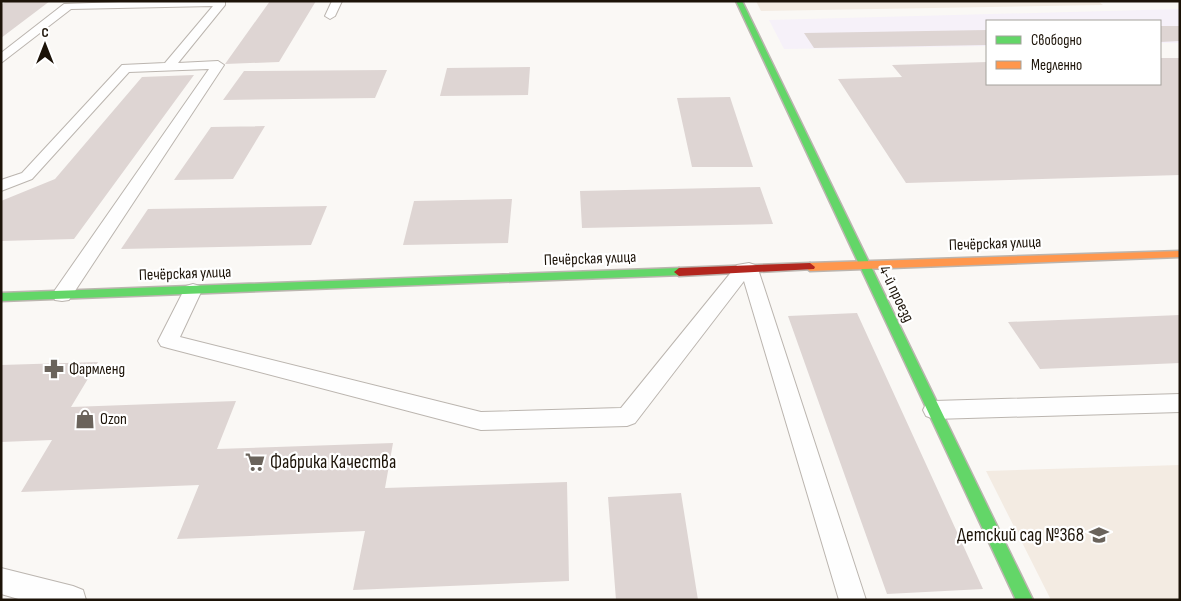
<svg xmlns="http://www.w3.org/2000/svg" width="1181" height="601" viewBox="0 0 1181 601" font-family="'Sofia Sans Condensed',sans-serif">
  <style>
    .built { fill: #f3ebe2 }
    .industrial { fill: #f6f1f9 }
    .building { fill: #ded5d3 }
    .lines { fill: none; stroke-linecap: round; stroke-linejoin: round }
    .lane-casing { stroke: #bbb5af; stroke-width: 2 }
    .fast-casing { stroke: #bbb5af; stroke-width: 3 }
    .slow-casing { stroke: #bbb5af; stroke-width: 3 }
    .jam-casing { stroke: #bbb5af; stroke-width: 3 }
    .lane { fill: #fefefe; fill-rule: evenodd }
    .fast { fill: #63d668; fill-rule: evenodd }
    .slow { fill: #ff974d; fill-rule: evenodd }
    .jam { fill: #b3261e; fill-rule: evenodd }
    .labels { text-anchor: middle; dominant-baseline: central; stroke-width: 4.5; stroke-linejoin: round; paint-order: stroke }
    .street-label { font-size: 16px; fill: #1c1308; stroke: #fff }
    .poi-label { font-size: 16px; fill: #1c1308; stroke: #fff; text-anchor: start }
    .near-poi-label { font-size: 19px; fill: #1c1308; stroke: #fff; text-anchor: start }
  </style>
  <rect width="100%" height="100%" fill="#faf8f5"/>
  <path class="built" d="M756,1H1098L1103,5L761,11Z
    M1180,465V600H1051L986,471Z"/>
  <path class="industrial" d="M1180,9V43H1160V21H987V46L784,49L769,20Z"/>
  <path class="building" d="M6,1H50L1,38V5Z
    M270,1H316L279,62L225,64Z
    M1160,26H1180V41L1160,42Z
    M987,30V45L814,48L804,33Z
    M1160,58H1180V175L906,183L838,79L902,77L892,65L987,62V84H1160Z
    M530,67L528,95L440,96L447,68Z
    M387,70L375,98L223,100L244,71Z
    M194,75L74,239L1,241V201L55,179L142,77Z
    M730,97L753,167H692L677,98Z
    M265,126L233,179L174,180L211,127Z
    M760,187L773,224L582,228L580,191Z
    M512,199L508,243L403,245L414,201Z
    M327,206L311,245L121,249L148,209Z
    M857,313L983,589L887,594L788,316Z
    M1180,315V363L1040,369L1008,322Z
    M98,362L71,407L236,401L217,449L393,443L385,488L567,482L569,581L353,590L365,531L177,539L199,485L21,492L52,440L1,442V365Z
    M681,493L698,600H616L608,497Z"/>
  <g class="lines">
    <defs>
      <path id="lane" d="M148,1H225V5L178,63L218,61L224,65L69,300L62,301L55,300L53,295L55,290L209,69L129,72L32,179L1,191V180L22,173L122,65L165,63L213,6L71,9L1,63V53L64,4Z
        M332,1H342L335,16L330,19L325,16Z
        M749,263L755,265L758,269L866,600H839L744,281L635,423L627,426L481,430L168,348L161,346L158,341L186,286L193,284L200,286L202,290L180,337L481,412L621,408L737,265Z
        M1180,394V412L934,419L926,416L923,410L926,404L934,401Z
        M1,568L73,586L83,590L86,600H22L1,594Z"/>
      <path id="fast" d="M736,1H742L1033,600H1016Z
        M679,268L684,272L683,275L1,301V293Z"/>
      <path id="slow" d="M1180,251V257L810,271L805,267L810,263Z"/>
      <path id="jam" d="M810,263L815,267L814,269L679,276L674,272L679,268Z"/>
    </defs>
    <use href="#lane" class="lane-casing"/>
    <use href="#fast" class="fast-casing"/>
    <use href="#slow" class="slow-casing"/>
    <use href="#jam" class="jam-casing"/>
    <use href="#lane" class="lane"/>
    <use href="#fast" class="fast"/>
    <use href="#slow" class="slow"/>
    <use href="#jam" class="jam"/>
  </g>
  <defs>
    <symbol id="pharmacy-bare" viewBox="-9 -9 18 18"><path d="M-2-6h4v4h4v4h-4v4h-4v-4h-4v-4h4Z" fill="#6a635b" stroke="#fff" stroke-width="2.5" paint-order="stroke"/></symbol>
    <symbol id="shop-bare" viewBox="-9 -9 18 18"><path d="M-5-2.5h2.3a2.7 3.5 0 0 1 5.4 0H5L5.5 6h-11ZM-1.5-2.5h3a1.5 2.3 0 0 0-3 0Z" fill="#6a635b" stroke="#fff" stroke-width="2.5" paint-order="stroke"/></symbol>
    <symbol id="supermarket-bare" viewBox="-9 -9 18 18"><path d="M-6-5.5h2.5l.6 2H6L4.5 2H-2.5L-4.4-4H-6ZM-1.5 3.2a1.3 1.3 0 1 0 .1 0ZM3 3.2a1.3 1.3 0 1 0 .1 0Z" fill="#6a635b" stroke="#fff" stroke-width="2.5" paint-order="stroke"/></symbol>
    <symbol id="school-bare" viewBox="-9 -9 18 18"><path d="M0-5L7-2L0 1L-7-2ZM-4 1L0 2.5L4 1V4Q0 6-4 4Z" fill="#6a635b" stroke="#fff" stroke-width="2.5" paint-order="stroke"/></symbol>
  </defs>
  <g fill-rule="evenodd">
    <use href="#pharmacy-bare" x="40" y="355" width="28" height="28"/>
    <use href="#shop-bare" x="71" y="405" width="28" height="28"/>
    <use href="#supermarket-bare" x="241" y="448" width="28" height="28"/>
    <use href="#school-bare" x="1085" y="521" width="28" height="28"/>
  </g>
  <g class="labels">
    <g class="street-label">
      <text transform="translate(995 244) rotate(-2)">Печёрская улица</text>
      <text transform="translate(590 259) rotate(-2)">Печёрская улица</text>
      <text transform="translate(185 274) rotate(-2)">Печёрская улица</text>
      <text transform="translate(896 294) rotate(64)">4-й проезд</text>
    </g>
    <g class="poi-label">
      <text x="69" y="369">Фармленд</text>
      <text x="100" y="419">Ozon</text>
    </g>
    <g class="near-poi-label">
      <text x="270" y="462">Фабрика Качества</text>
      <text x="1084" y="535" text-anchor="end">Детский сад №368</text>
    </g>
  </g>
  <rect width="1181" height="601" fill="none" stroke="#1c1308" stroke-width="5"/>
  <rect x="986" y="20" width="175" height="65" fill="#ffffff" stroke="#a4a19c"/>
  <rect x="996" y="36" width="25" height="8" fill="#63d668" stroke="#a4a19c"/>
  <text x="1031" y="45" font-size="15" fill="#1c1308">Свободно</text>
  <rect x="996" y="61" width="25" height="8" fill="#ff974d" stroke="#a4a19c"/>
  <text x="1031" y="70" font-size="15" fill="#1c1308">Медленно</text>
  <g transform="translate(45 45)" stroke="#ffffff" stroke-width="4" paint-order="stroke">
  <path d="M0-4L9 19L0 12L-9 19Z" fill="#1c1308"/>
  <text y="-8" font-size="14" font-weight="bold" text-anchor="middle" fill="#1c1308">С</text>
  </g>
</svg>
